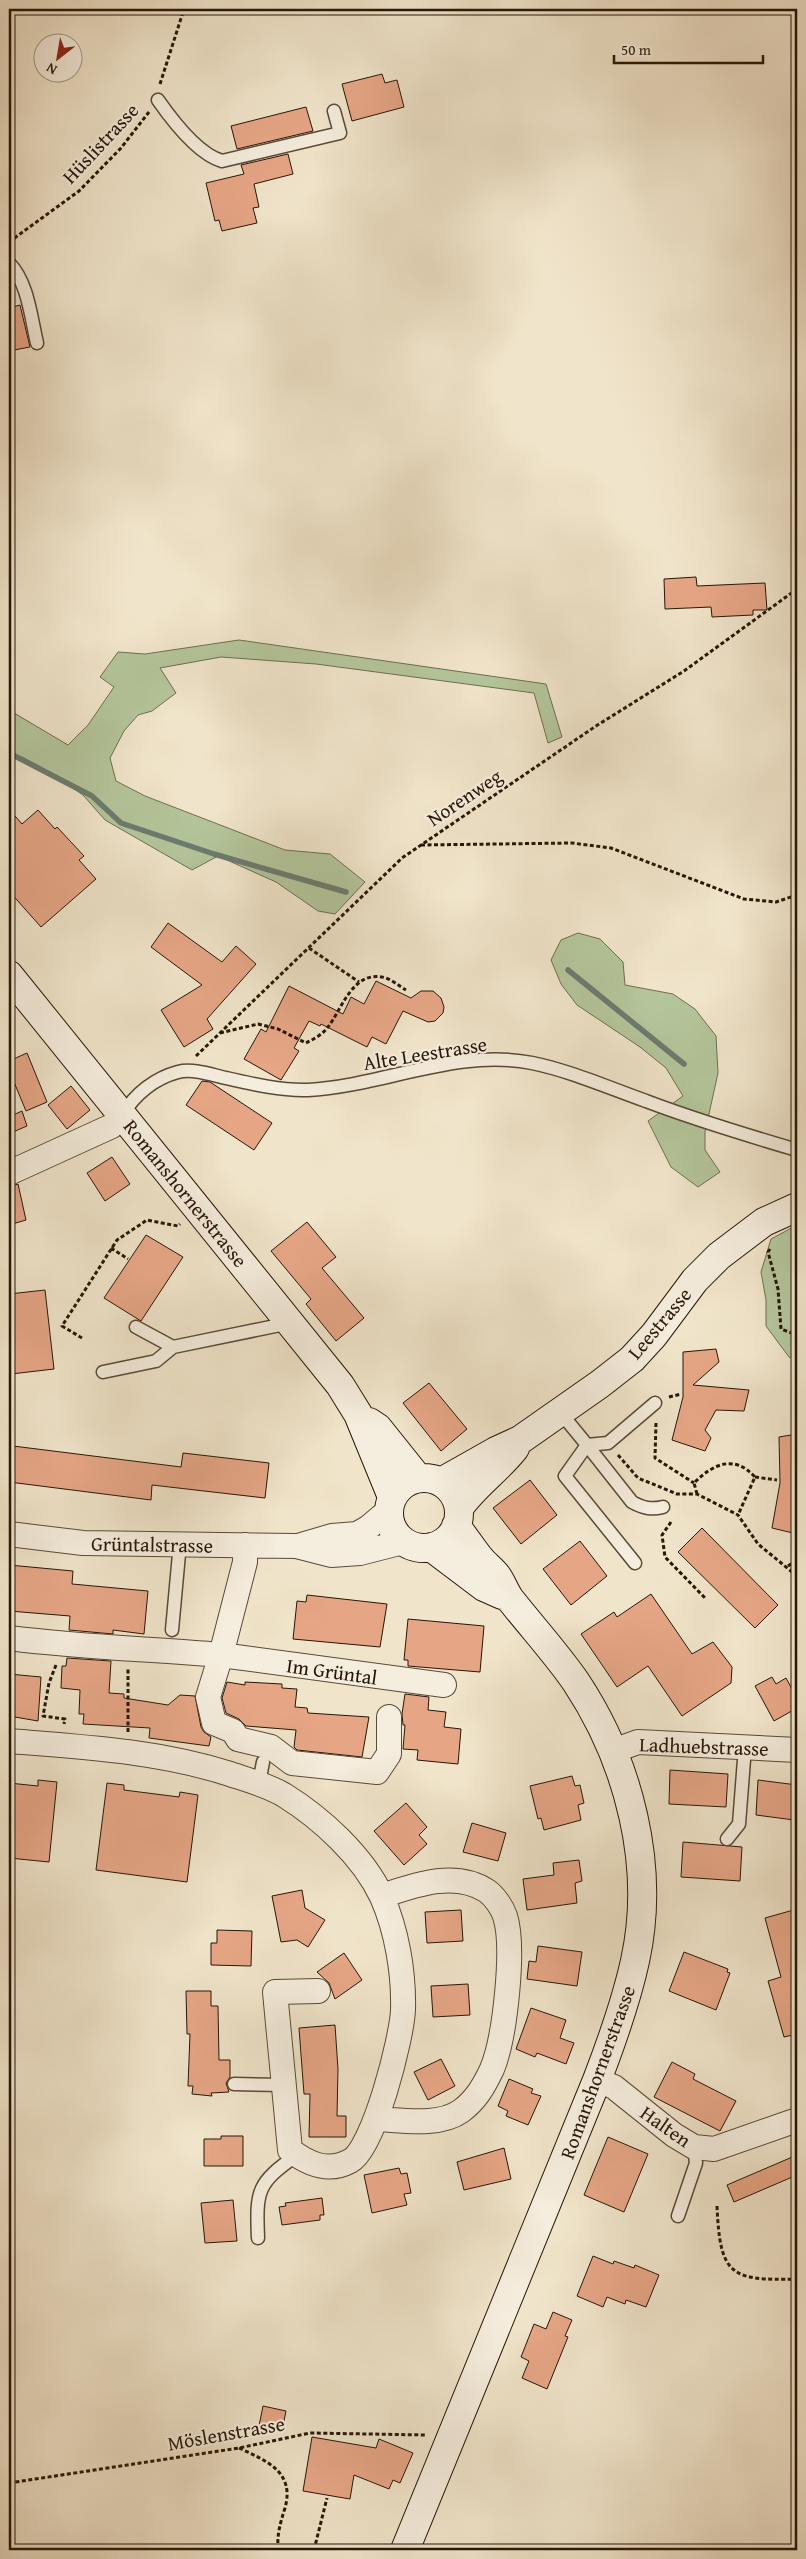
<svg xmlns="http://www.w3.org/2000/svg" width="806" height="2559" viewBox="0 0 806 2559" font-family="'Gentium Book Plus',serif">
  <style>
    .green { fill: #b4c59b; stroke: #6e6e50 }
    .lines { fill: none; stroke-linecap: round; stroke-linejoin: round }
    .stream { stroke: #6c7b70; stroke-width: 5.5 }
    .building { fill: #e6a686; stroke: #271606 }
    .lane-casing { stroke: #594a37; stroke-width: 15 }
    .street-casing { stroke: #594a37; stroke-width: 26 }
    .secondary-casing { stroke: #271606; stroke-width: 30 }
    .path { stroke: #271606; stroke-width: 3; stroke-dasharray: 4 2.5; stroke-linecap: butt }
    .lane { stroke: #f5eddd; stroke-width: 12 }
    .street { stroke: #f5eddd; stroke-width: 24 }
    .secondary { stroke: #f5eddd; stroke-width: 28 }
    .labels { text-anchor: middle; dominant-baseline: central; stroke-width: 4.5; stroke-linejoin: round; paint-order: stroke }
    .street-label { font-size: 20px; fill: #271606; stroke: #f5eddd }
  </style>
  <rect width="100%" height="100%" fill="#f0e4ca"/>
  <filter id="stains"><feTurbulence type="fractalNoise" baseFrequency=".004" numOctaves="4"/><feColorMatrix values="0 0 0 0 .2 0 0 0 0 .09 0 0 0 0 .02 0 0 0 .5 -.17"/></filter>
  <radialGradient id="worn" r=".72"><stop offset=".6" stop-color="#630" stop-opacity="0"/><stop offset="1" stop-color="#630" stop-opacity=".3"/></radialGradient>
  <path class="green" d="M239,640L546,684L562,737L548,743L534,693L316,664L221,657L160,668L176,693L152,711L138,715L124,731L110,758L116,781L145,796L285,850L330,854L365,882L335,914L318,911L276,882L218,856L192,870L105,820L83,795L48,771L22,757L9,756V710L68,745L88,725L114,687L100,677L118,652L145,654Z
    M578,933L600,939L623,962L625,985L673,994L695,1009L716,1036L718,1073L705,1132V1150L720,1172L698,1187L671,1167L648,1121L683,1096L666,1068L640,1047L577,1005L561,984L551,960L561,940Z
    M797,1225V1361L789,1357L766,1326V1300L761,1272L771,1239Z"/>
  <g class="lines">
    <path class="stream" d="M9,753L92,796L121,823L214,854L346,892
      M568,970L684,1064"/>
  </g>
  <path class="building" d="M382,74L385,83L397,80L404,107L352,121L342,84Z
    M306,107L313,131L237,149L231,126Z
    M288,154L293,174L254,184L259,207L253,208L257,223L222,231L219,220L215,221L206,183L244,174L241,165Z
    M20,305L30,347L9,351V308Z
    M696,577L697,586L765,583L767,610H753V615L712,617L711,607L665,609L664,579Z
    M9,809L22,824L38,810L55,829L57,827L84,856L79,860L96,879L41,927L9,891Z
    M168,923L222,962L236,946L256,964L207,1019L213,1029L184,1047L161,1010L202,985L151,947Z
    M376,981L411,998L421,991H433L441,998L444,1007L443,1013L435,1021L428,1022L403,1011L386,1044L372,1037L367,1047L321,1024L320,1026L309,1021L294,1048L299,1051L281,1080L244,1059L261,1029L266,1032L289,986L343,1014L351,997L364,1004Z
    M27,1053L47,1102L26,1111L9,1070V1061Z
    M202,1081L210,1082L272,1123L254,1150L186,1105Z
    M71,1086L90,1110L67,1129L48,1105Z
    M22,1111L27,1126L13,1132L9,1117Z
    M112,1157L130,1184L105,1201L87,1173Z
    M18,1184L26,1220L9,1225V1187Z
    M307,1222L336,1257L322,1268L364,1318L336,1341L306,1304L311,1299L271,1251Z
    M146,1235L183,1257L141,1321L104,1298Z
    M45,1290L54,1369L11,1374L9,1294Z
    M716,1349L719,1362L693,1385L749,1390L744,1411L716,1410L705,1430L711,1438L705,1451L672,1440L683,1397V1352Z
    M429,1383L467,1429L441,1451L403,1403Z
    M797,1434V1534L772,1528L780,1483L779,1437Z
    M13,1446L181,1467L183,1453L269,1463L265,1498L152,1485L151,1500L9,1482Z
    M530,1480L557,1515L521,1544L493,1508Z
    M702,1528L778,1605L755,1628L678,1552Z
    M580,1541L607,1576L571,1605L543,1569Z
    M9,1565L73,1571L72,1584L148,1591L144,1634L113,1630V1634L69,1630L70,1616L9,1611Z
    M651,1594L692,1654L713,1642L732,1667L731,1683L682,1716L648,1666L617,1687L581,1634L614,1612L617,1617Z
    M307,1595L387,1604L380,1647L293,1639L297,1601L306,1602Z
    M408,1619L484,1626L480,1672L408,1666V1660H404Z
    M67,1658L111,1661L109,1693L124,1694V1698L168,1705L180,1695L195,1696L201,1727L204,1732L211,1737L209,1746L149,1738L150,1728L83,1724L84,1714H79L80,1690L61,1688L62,1666H66Z
    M9,1674L41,1677L38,1721L9,1716Z
    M772,1677L776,1684L786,1678L797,1698V1708L774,1721L755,1686Z
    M227,1682L245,1685V1682L282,1684V1688L297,1689L295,1707L307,1708L308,1713L369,1717L362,1757L297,1750L294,1747L296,1730L246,1726L239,1719L226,1713L222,1698Z
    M405,1694L429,1697L428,1710L446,1712L444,1727L461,1729L458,1764L417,1760L418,1750L403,1749L405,1725H403L402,1714Z
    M670,1770L728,1774L726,1807L669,1804Z
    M572,1776L575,1786L580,1785L584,1803L578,1805L581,1820L544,1830L541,1818L538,1819L530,1786Z
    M38,1780L57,1782L49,1862L9,1858V1783L38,1786Z
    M758,1780L797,1785L794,1820L756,1815Z
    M107,1783L124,1785V1790L179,1797L180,1792L198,1795L187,1882L96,1870Z
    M406,1803L427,1827L419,1835L427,1844L404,1865L374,1831Z
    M472,1823L506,1833L498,1861L463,1852Z
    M683,1842L742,1847L740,1881L681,1877Z
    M579,1860L582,1881L575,1883L577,1903L527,1910L523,1879L554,1875L553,1863Z
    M302,1890L305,1908L325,1920L308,1947L297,1940L281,1942L272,1896Z
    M797,1909V2034L784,2037L768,1981L781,1977L765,1918Z
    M461,1910L463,1941L427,1943L425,1912Z
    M217,1930L252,1931L251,1966L211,1965V1943H217Z
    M538,1946L582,1952L577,1986L527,1979L529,1961L536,1962Z
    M684,1952L728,1969L727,1972L730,1973L716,2010L669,1991Z
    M344,1953L362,1980L335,1999L329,1983L317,1972Z
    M468,1984L470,2015L433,2017L431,1986Z
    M186,1991H211V2006H218L219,2060H230V2077L226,2083L229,2092L211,2093L212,2096L192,2094L193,2086H188L190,2034H187Z
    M531,2008L566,2020L560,2038L574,2043L566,2064L537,2053L535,2057L516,2049Z
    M335,2025L338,2069L337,2116H346V2137H309L310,2094H304L299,2028Z
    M441,2059L455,2086L428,2100L414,2072Z
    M672,2062L695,2074L693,2079L736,2101L720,2131L654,2097Z
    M509,2079L533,2089L531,2093L541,2096L528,2125L506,2116L508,2111L498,2106Z
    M221,2136H243V2166H204V2139H221Z
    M608,2137L648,2154L624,2212L584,2195Z
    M504,2148L511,2179L464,2190L457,2162Z
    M797,2155V2175L734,2202L727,2185Z
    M399,2168L401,2174L407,2173L411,2193L404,2194L407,2205L372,2213L364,2175Z
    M322,2198L324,2215H320V2220L282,2225L279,2207L286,2206L285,2203Z
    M233,2200L237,2241L205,2243L201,2203Z
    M593,2256L613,2264L614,2261L634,2268L635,2265L659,2275L646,2307L626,2300L625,2304L607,2297L603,2307L577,2296Z
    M553,2312L572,2320L565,2336L568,2337L547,2389L522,2378L529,2361L521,2357L534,2324L546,2329Z
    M263,2406L286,2411L282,2431L259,2426Z
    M312,2437L376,2448L379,2439L413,2453L400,2483L393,2480L389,2489L354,2475L350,2499L303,2491Z"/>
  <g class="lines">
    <defs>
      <path id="lane" d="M158,100C172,120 198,154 222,161L340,133L334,111
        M9,263C28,282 31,318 37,343
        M123,1114C135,1094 155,1078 178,1072C193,1068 212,1075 226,1078C252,1084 282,1091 308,1090C383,1086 457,1048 532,1063C571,1071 609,1088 646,1101C696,1120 746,1135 797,1150
        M136,1327L173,1347L290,1323
        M103,1372L156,1361L173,1347
        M560,1412L587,1445L608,1443L655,1403
        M635,1563L565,1476L587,1445L632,1502C643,1508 651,1510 663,1507
        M172,1630L180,1543
        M259,1783L263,1762
        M727,1839L739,1824L745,1747
        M234,2084L283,2085
        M678,2216L696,2163L694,2147
        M258,2238C256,2190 257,2183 297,2155"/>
      <path id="street" d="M9,1173L112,1126L123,1114
        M9,1534L83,1543L296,1546L331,1555L360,1553L403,1542
        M245,1545V1562L221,1655L444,1685
        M298,1546L332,1536L357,1534L369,1527L388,1511
        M9,1638C79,1647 150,1649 221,1655L208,1697L214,1723L233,1731L238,1739L271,1747L292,1763L377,1772L389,1754V1717
        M9,1741C84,1747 158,1751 230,1774C248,1780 267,1785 284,1795C321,1818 363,1856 382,1897C397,1931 404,1973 403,2010C402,2037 374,2149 350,2161C328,2173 308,2164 290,2150L275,1992L318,1991
        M613,1751L638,1742L797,1750
        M597,2080L614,2087L674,2135L694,2147L714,2149L797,2120
        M376,2119C401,2120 439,2127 461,2111C476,2100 484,2086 492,2069C505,2038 515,1947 505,1916C502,1907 494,1896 487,1891C455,1870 415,1885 382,1896"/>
      <path id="secondary" d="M9,975L340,1385L358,1414L392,1497
        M369,1422L378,1428L418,1478
        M389 1513a35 35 0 1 1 70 0a35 35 0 1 1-70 0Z
        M441,1482L496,1451L520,1440L600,1384L632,1359L654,1335L695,1280L719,1256L764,1222L797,1207
        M459,1508C475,1485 498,1470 515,1448
        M431,1547L484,1587L502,1595
        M405,2550L597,2080C612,2041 626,2002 635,1961C656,1866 629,1762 576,1682C556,1653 532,1627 510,1599C505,1592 502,1583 497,1576C492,1569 484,1564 479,1557C471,1547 464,1536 456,1526"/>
    </defs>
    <use href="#lane" class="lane-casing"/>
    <use href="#street" class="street-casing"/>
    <use href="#secondary" class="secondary-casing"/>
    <path class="path" d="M160,84L184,9
      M9,242L79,191L121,148L149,112
      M421,845L572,843L611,848L744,899L776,902L797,895
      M309,948L359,982
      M220,1033L258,1024L278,1029L306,1043C314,1039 323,1034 328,1027C342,1009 352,972 382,977C390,978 399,986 406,990
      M196,1056L402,858L596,726L684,671L797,589
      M111,1248L128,1259
      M770,1249L768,1252L778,1289L781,1329L797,1335
      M82,1338L62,1326L117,1240L147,1220L178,1226L180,1224
      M669,1397L681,1394
      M656,1423L655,1458L694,1483
      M618,1455L638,1478L677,1494H697L738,1515L758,1544L797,1576
      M755,1477L777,1480
      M697,1494L694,1483C713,1464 734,1454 755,1477L738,1515
      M671,1522L662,1535L665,1557L706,1599
      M788,1566L797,1560
      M797,1629L795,1631V1640H797
      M56,1665L49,1683L43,1716L65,1719L64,1724
      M128,1732V1668
      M717,2206C720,2275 730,2281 797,2279
      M239,2448C267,2461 295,2472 285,2508C280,2524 277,2534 278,2550
      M9,2483L239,2448L310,2433L427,2435
      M314,2550L327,2498"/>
    <use href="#lane" class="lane"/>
    <use href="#street" class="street"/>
    <use href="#secondary" class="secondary"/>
  </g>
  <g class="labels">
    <g class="street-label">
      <text transform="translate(100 143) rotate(-47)">Hüslistrasse</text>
      <text transform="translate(464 797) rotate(-34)">Norenweg</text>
      <text transform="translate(425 1053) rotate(-9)">Alte Leestrasse</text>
      <text transform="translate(186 1193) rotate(51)">Romanshornerstrasse</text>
      <text transform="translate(659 1323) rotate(-50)">Leestrasse</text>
      <text transform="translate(152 1544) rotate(1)">Grüntalstrasse</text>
      <text transform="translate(332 1671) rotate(8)">Im Grüntal</text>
      <text transform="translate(704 1746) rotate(2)">Ladhuebstrasse</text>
      <text transform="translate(597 2072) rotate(-70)">Romanshornerstrasse</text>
      <text transform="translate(666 2126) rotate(35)">Halten</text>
      <text transform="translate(226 2433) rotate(-10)">Möslenstrasse</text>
    </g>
  </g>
  <rect width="806" height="2559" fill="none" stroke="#f0e4ca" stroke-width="30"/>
  <rect x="10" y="10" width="786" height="2539" fill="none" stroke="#271606" stroke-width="2.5"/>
  <rect x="15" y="15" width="776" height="2529" fill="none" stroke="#271606"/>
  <g transform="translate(58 58) rotate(211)"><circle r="24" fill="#f5eddd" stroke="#a39787"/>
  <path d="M0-4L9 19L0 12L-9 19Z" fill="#8f2418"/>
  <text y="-8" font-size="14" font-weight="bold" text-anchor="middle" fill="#271606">N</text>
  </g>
  <path d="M614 55v8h149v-8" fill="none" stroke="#271606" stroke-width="2.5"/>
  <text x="621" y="55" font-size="15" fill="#271606" stroke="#f5eddd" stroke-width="4" paint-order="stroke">50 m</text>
  <rect width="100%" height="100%" filter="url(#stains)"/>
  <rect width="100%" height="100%" fill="url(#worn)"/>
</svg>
